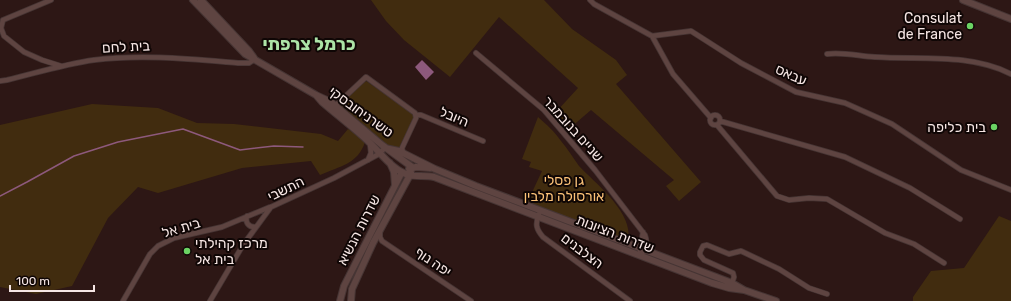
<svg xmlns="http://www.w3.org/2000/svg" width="1011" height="301" viewBox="0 0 1011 301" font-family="Rubik,'Noto Sans Hebrew',sans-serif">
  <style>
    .green { fill: #412c0f }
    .water { fill: #8d597c }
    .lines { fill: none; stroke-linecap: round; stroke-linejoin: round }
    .stream { stroke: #8d597c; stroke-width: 1.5 }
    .minor-casing { stroke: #463534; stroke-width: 6 }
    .tertiary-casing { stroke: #463534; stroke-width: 8 }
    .minor { stroke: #5e4441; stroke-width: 4.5 }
    .tertiary { stroke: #5e4441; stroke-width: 6 }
    .poi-dot { fill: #6bd363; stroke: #0f0605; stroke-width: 1.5 }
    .labels { text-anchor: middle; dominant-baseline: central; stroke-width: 4; stroke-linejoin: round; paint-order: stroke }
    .poi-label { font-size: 14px; fill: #f6e6e4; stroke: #0f0605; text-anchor: end }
    .street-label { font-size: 14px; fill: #f6e6e4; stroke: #0f0605 }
    .park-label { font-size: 14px; fill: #fdc379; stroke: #0f0605 }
    .district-label { font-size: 18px; font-weight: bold; fill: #ade4a7; stroke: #0f0605 }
  </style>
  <rect width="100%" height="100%" fill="#2d1715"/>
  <path class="green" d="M371,0H544L572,29L616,60L627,75L616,84L701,182L679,201L666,186L674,180L591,110L570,128L556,112L578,88L499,17L450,77L404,40L386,21Z
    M366,81L413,113V119L399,149L385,144L339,104Z
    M92,104L158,108L197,123L234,124L321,134L338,141L348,129L359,136L365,142C358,164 340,166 320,175L311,161L242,168L158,193L138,187L108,218L72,286L36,294L0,287V125Z
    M538,117C546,124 555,132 561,141C568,149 573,158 579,166C596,184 634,213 628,240L527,203L542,171L529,167L531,162L522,159Z
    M999,216L1011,221V301H913V297L931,271L964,268Z"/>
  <path class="water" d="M422,60L434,72L426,80L415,67Z"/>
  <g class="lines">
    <path class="stream" d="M0,196L27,182L74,156L118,142L183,129L240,150L274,146L303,147"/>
    <defs>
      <path id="minor" d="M590,0L594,4L652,36
        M3,20L1,28L4,36L24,52L42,60L61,66
        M3,20L51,0
        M652,36L691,31L741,63L796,92L845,103L892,124L961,170L1011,190
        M652,36L673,74L711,118
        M476,53L544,110L595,170L645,235C647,240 647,247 643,252
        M827,54C844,52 858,56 875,57C920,60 970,53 1011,74
        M0,81L7,80C36,73 65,64 94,60C142,54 190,59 238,63H249L255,59
        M333,108L366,77L415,113L416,118L402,148L403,153
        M416,115H421L483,141
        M710 120a5 5 0 1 1 10 0a5 5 0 1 1-10 0Z
        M720,121L845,157L910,188L960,219
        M717,125L777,196L789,200L809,198L827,199L885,233L914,244L944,263
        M368,160L371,153L370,144
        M539,214C535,224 536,229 543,237L630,301
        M247,216C245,222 248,227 255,227
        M380,232V237L382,241L471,301
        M640,251L643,232
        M732,283L734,277L733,273L704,260L700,255V252L703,246L707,245L729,254L741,251L779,269L809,288L827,294
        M123,301L150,254L158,246L174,238L222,227L270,207
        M210,301L243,245L271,207L334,178L377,155L385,148"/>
      <path id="tertiary" d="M193,0L245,54L316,95L331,102L382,145L412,167
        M201,0L249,51L254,58
        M963,0L1011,19
        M316,95L322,102C337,115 354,128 369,142C381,153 393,171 409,175C416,177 425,175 434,177L712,283L729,288L744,290
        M385,148L399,151L435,169L476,186L732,283L744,290L776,301
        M390,163L394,172L395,185
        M409,169L416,167L430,168
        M340,301L344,286L402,172
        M351,301L352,289L373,243L411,173"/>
    </defs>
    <use href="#minor" class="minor-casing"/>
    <use href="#tertiary" class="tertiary-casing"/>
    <use href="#minor" class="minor"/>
    <use href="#tertiary" class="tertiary"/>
  </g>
  <g class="poi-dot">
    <circle cx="970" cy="26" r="4"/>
    <circle cx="994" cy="127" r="4"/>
    <circle cx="187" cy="251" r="4"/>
  </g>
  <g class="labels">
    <g class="poi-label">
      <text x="962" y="18">Consulat<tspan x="962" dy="16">de France</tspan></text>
      <text x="986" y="127">בית כליפה</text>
      <text x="195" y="243" text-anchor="start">מרכז קהילתי<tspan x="195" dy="16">בית אל</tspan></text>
    </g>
    <g class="street-label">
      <text transform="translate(126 47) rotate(-3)">בית לחם</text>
      <text transform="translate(791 75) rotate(24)">עבאס</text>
      <text transform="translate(361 112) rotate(36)">טשרניחובסקי</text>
      <text transform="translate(454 117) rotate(23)">היובל</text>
      <text transform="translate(573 129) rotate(48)">שניים בנובמבר</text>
      <text transform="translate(286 189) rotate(-26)">התשבי</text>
      <text transform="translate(181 228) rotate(-16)">בית אל</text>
      <text transform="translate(359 230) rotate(-63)">שדרות הנשיא</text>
      <text transform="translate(615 234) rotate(21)">שדרות הציונות</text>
      <text transform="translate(582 251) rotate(37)">הצלבנים</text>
      <text transform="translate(433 262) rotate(34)">יפה נוף</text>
    </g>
    <g class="park-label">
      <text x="564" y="180">גן פסלי<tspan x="564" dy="16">אורסולה מלבין</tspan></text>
    </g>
    <g class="district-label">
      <text x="309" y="44">כרמל צרפתי</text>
    </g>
  </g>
  <path d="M10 285v6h84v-6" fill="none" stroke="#f6e6e4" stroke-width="2"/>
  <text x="16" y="285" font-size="12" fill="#f6e6e4" stroke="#0f0605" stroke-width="3" paint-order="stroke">100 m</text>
</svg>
